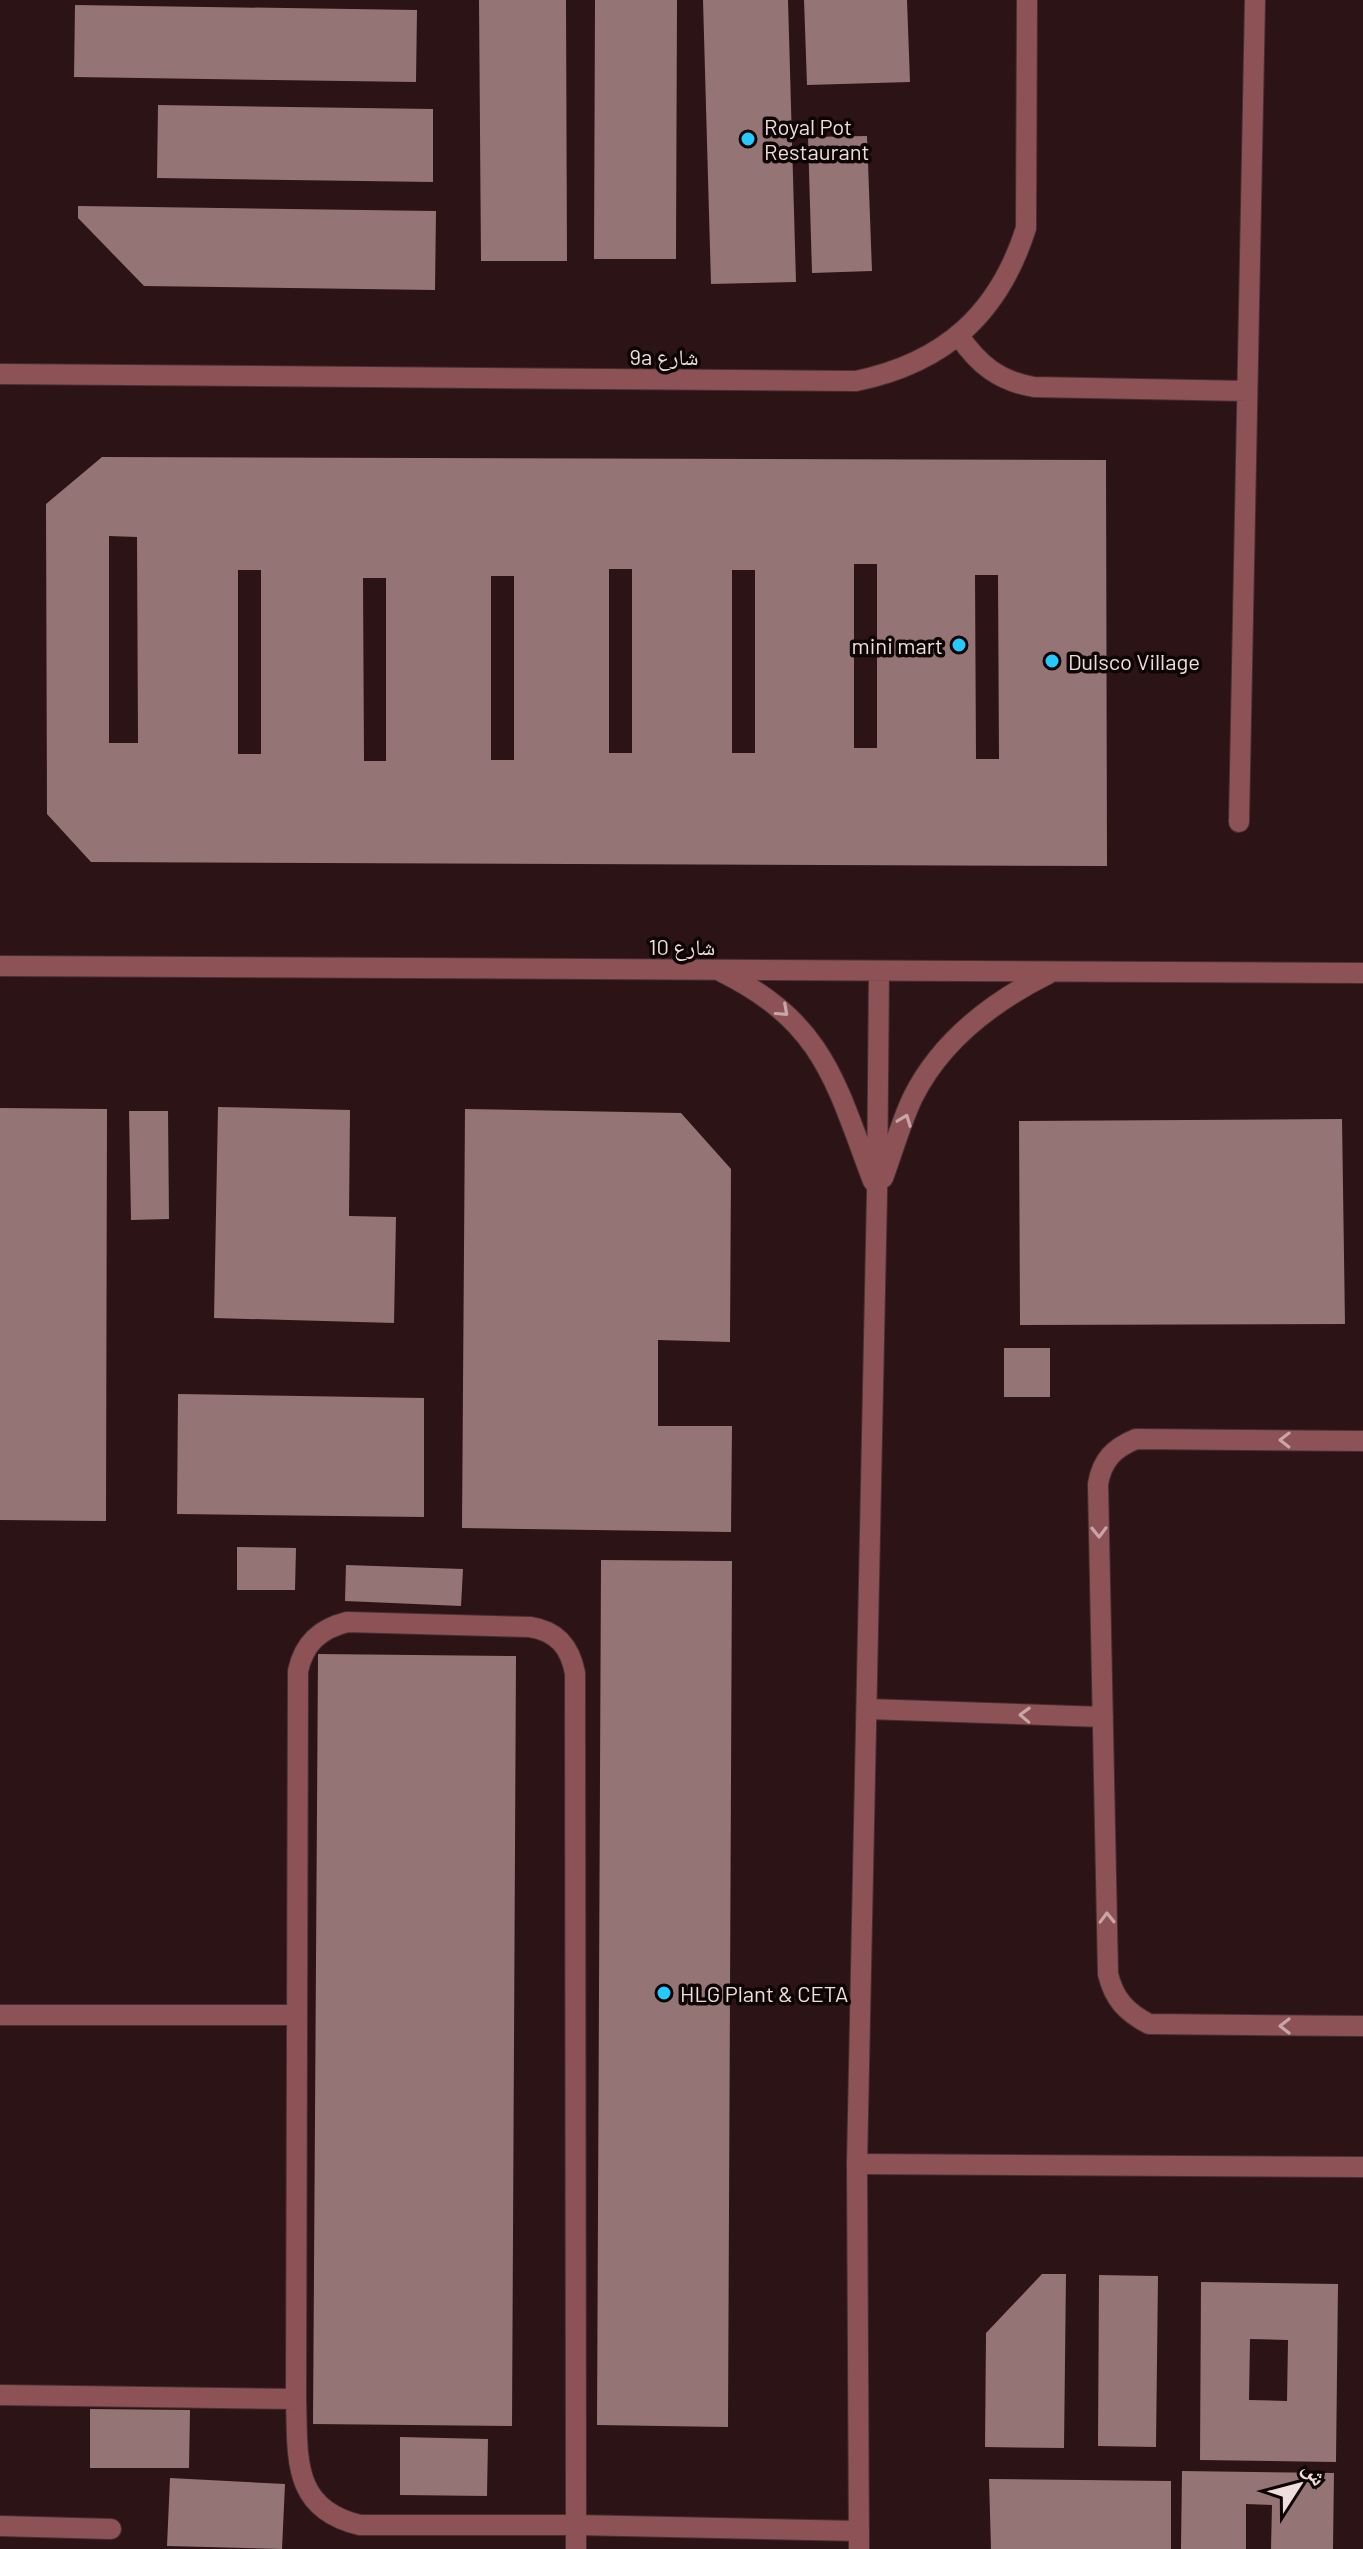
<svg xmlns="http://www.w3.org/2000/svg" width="1363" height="2549" viewBox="0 0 1363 2549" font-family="Barlow,'Noto Naskh Arabic',sans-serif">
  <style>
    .building { fill: #957475; fill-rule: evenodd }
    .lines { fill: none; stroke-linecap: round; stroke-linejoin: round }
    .lane-casing { stroke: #472f31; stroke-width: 22 }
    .street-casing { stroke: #472f31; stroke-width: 22 }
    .lane { stroke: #8d5256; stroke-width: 20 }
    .street { stroke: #8d5256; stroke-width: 20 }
    .oneway { stroke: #c8a5a7 }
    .poi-dot { fill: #24c9fe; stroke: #0d0404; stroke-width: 3 }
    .labels { text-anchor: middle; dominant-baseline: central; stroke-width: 7; stroke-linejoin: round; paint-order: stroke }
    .poi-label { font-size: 22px; fill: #f0dddd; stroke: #0d0404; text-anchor: start }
    .street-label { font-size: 22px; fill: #f0dddd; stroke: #0d0404 }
  </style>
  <rect width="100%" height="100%" fill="#2c1315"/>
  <path class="building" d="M479,0H566L567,261H481Z
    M595,0H677L676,259H594Z
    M703,0H788L796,282L711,284Z
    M804,0H907L910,82L807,85Z
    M75,5L417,10L416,82L74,77Z
    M158,105L433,109V182L157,178Z
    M867,136L872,271L812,273L808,137Z
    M78,206L436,211L435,290L144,286L78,218Z
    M102,457L1106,460L1107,866L91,862L47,814L46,504ZM109,536L137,537L138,743H109ZM854,564H877V748H854ZM609,569H632V753H609ZM238,570H261V754H238ZM732,570H755V753H732ZM975,575H998L999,759H976ZM491,576H514V760H491ZM363,578H386V761H364Z
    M218,1107L350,1110L349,1216L396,1217L394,1323L214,1318Z
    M0,1108L107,1109L106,1521L0,1520Z
    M465,1109L681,1113L731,1169L730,1342L658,1340V1426H732L731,1532L462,1528Z
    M129,1111H168L169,1219L131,1220Z
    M1342,1119L1345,1324L1020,1325L1019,1121Z
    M1004,1348H1050V1397H1004Z
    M178,1394L424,1398V1517L177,1514Z
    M237,1547L296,1548L295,1590H237Z
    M601,1560L732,1561L728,2427L597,2425Z
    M346,1565L463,1569L461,1606L345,1601Z
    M318,1654L516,1656L512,2426L313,2424Z
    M1042,2274H1066L1064,2448L985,2447L986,2333Z
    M1099,2275L1158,2276L1156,2447L1098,2446Z
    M1201,2282L1338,2284L1336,2462L1200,2460ZM1250,2339L1288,2340L1287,2401L1249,2400Z
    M90,2409L190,2410L189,2468H90Z
    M400,2437L488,2439L487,2496L400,2495Z
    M1182,2471L1334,2473L1333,2549H1271L1272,2505L1246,2504V2549H1181Z
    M170,2478L285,2484L282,2549L167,2546Z
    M989,2479L1171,2481V2549H991Z"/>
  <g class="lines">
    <defs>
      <path id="lane" d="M959,336C979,365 999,381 1034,387L1247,391
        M0,374L856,381C944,363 999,314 1026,228L1027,0
        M1239,822L1255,0
        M1363,1441L1136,1439C1114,1448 1102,1460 1098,1484L1108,1974C1114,1999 1126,2012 1149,2024L1363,2026
        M867,1709L1103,1717
        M0,2015H297
        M857,2164L1363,2167
        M0,2395L296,2399
        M0,2526L111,2529
        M576,2549V2525L575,1673C570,1647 557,1631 530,1627L347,1622C320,1629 304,1643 298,1671L296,2399C298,2457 291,2509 360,2525H576L859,2531"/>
      <path id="street" d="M0,966L1363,973
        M722,972C824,1023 835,1081 873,1181
        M883,1178C893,1151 901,1122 913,1097C941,1041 994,1001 1048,974
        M859,2549L857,2164L877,1193L879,971"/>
    </defs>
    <use href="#lane" class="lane-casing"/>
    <use href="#street" class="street-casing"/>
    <use href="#lane" class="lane"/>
    <use href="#street" class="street"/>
  </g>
  <defs><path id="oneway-chevron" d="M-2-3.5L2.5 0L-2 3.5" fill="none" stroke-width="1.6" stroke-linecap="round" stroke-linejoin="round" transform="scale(2)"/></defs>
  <g class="oneway">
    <use href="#oneway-chevron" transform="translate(783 1011) rotate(42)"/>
    <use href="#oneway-chevron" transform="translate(905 1120) rotate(-69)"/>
    <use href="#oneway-chevron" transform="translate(1285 1440) rotate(-179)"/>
    <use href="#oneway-chevron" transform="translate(1099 1532) rotate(89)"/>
    <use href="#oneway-chevron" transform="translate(1025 1715) rotate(-178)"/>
    <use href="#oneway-chevron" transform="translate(1107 1918) rotate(-91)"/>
    <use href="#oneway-chevron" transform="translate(1285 2026) rotate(-180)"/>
  </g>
  <g class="poi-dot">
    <circle cx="748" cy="139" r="8"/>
    <circle cx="959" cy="645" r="8"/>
    <circle cx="1052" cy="661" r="8"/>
    <circle cx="664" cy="1993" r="8"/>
  </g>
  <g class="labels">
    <g class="poi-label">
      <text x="764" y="126">Royal Pot<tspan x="764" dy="25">Restaurant</tspan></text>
      <text x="943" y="645" text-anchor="end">mini mart</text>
      <text x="1068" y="661">Dulsco Village</text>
      <text x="680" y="1993">HLG Plant &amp; CETA</text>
    </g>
    <g class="street-label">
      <text x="664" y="356">9a شارع</text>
      <text x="682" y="946">شارع 10</text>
    </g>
  </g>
  <g transform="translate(1299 2485) rotate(54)" stroke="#0d0404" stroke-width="6" paint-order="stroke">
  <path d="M0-6L14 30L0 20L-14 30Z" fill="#f0dddd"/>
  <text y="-12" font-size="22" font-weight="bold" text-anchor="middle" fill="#f0dddd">ش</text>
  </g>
</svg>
